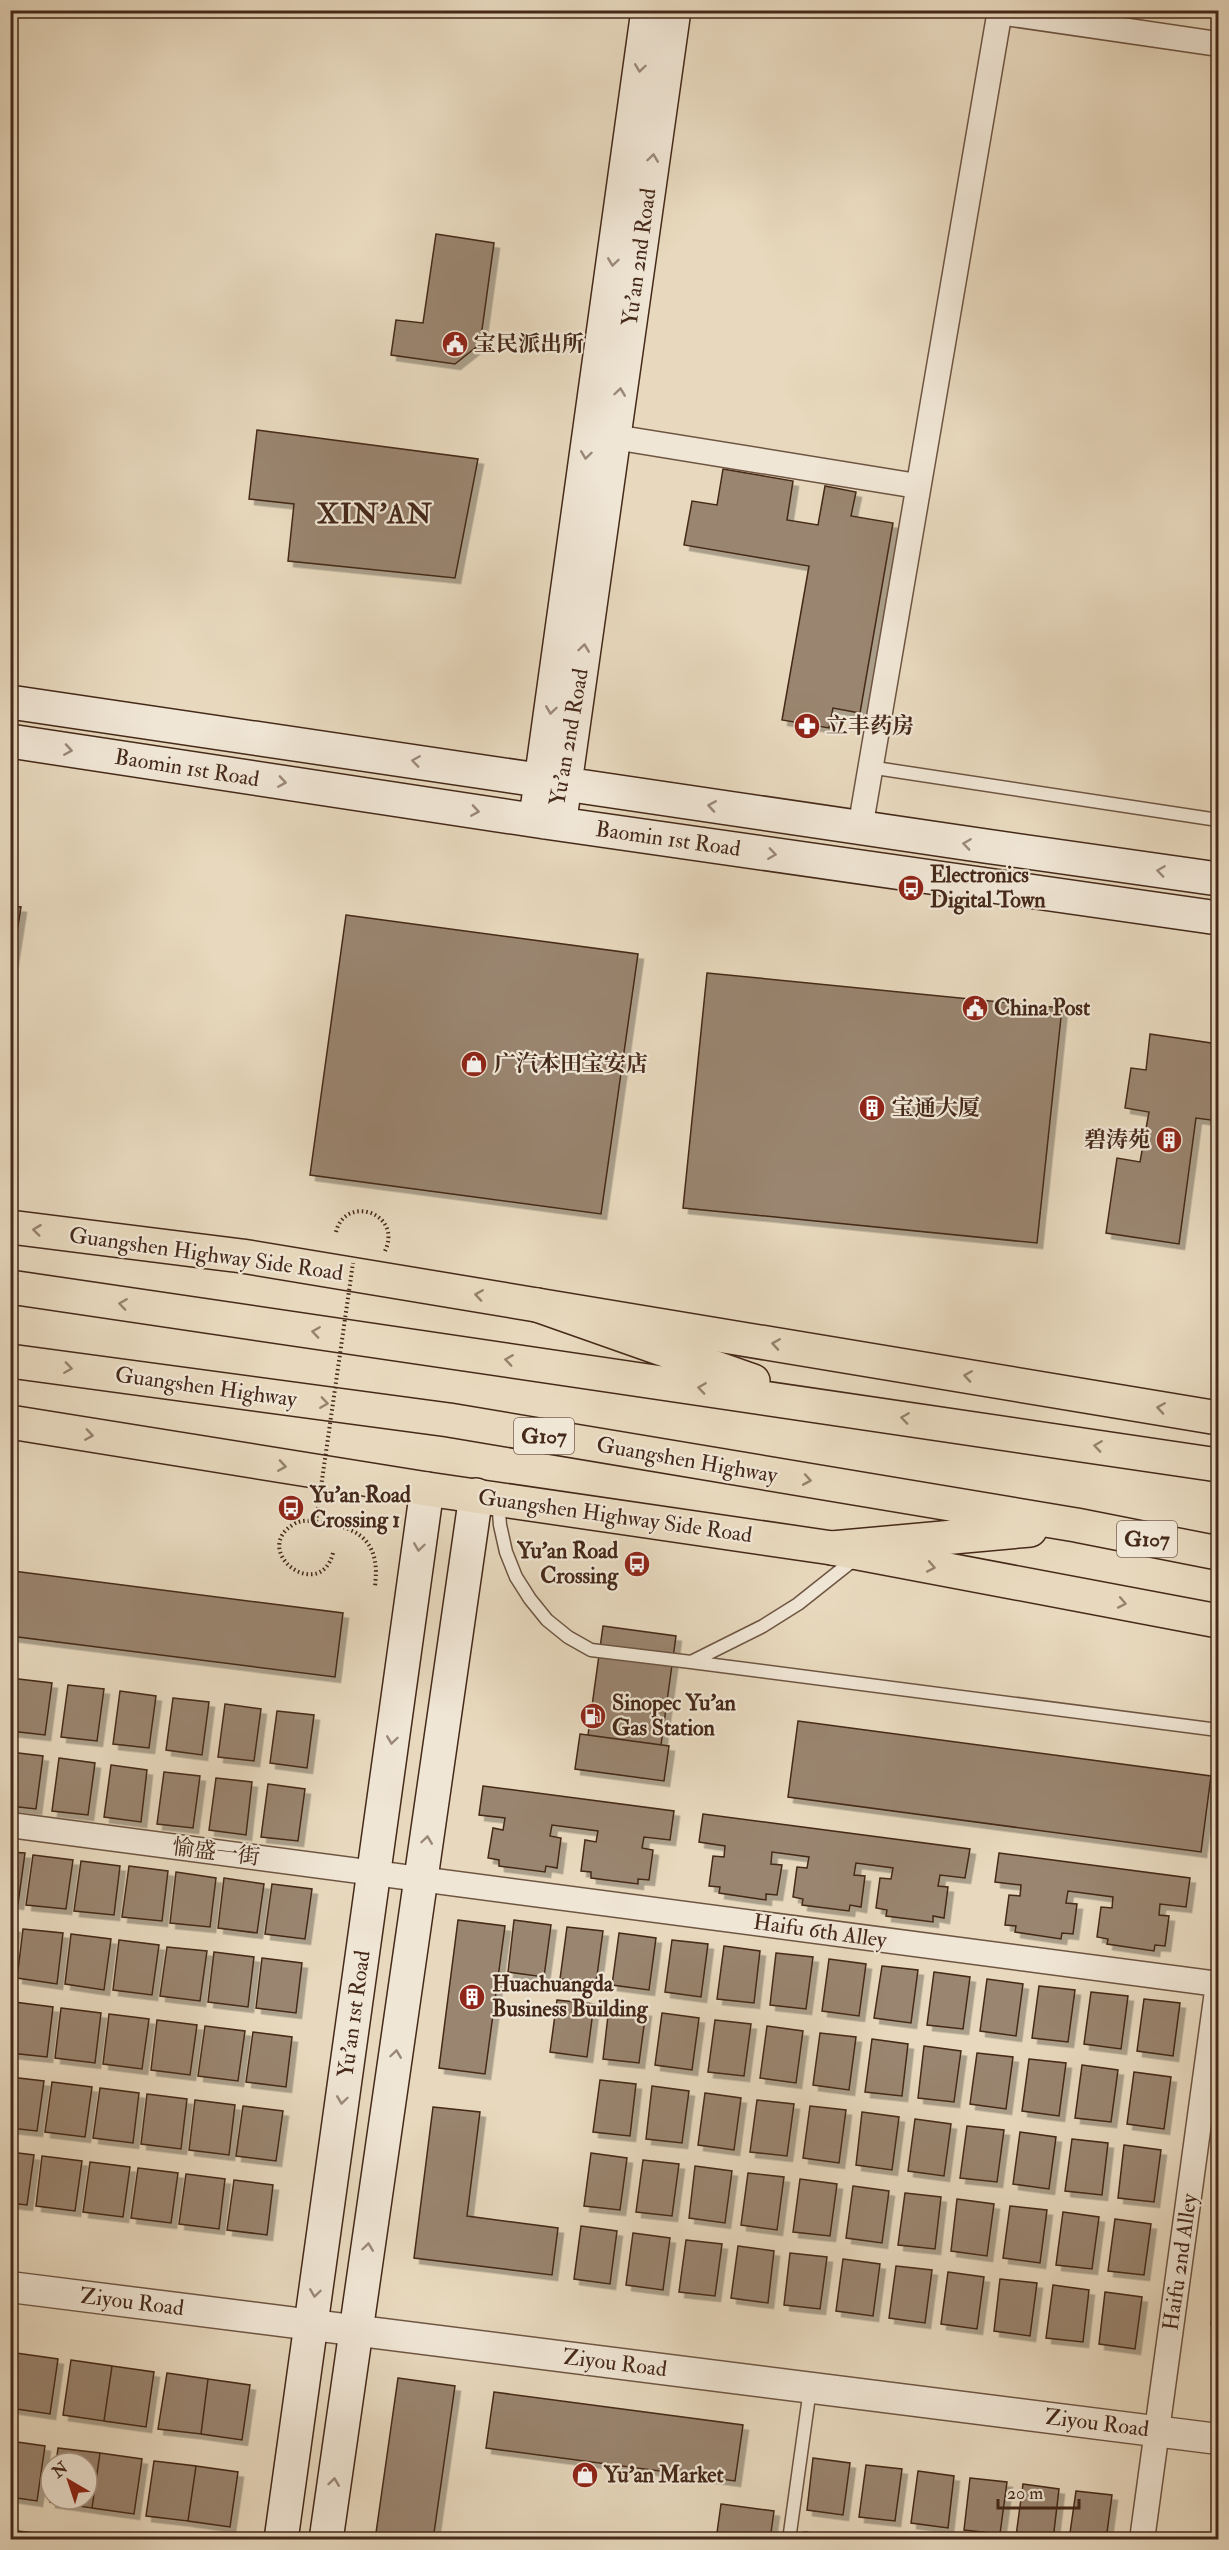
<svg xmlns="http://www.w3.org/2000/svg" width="1229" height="2550" viewBox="0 0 1229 2550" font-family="'IM FELL Double Pica','Noto Serif SC',serif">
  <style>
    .building { fill: #9a856f; stroke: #452919; stroke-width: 1.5; filter: url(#shadow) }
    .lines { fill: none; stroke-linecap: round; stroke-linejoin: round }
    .service-casing { stroke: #6e5542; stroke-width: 15 }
    .minor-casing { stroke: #6e5542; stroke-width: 27 }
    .tertiary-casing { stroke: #6e5542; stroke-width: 33 }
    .secondary-casing { stroke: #452919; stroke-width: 36 }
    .primary-casing { stroke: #452919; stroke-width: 36 }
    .trunk-casing { stroke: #452919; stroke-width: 36 }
    .path { stroke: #452919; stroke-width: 4; stroke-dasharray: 1.5 3; stroke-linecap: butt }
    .service { stroke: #f0e6d5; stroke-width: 12 }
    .minor { stroke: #f0e6d5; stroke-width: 24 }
    .tertiary { stroke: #f0e6d5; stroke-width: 30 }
    .secondary { stroke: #f0e6d5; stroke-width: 33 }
    .primary { stroke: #e8d9be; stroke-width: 33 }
    .trunk { stroke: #e8d9be; stroke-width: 33 }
    .path-bridge { stroke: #452919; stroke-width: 4; stroke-dasharray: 1.5 3; stroke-linecap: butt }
    .oneway { stroke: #9a8877 }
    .oneway2 { stroke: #96816c }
    .labels { text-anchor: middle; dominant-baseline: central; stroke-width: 4.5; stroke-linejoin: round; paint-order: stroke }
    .shield { fill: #f0e6d5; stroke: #786251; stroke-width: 1.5 }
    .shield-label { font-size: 21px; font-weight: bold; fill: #452919 }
    .street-label { font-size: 22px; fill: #452919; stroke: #f0e6d5 }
    .poi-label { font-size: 22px; font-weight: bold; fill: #452919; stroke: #f0e6d5; text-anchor: start }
    .district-label { font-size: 28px; font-weight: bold; letter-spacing: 1.5px; fill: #452919; stroke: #f0e6d5 }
  </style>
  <defs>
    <filter id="shadow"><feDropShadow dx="5.5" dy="5.5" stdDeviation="0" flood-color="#0004"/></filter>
  </defs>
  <rect width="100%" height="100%" fill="#e8d9be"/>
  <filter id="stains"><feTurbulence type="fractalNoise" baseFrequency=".00333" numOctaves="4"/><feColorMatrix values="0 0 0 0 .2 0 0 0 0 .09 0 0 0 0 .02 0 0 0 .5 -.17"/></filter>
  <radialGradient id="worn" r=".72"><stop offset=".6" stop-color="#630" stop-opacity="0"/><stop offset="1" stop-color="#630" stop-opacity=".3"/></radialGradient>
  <path class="building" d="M436,234L494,243L480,344L455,364L391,355L396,320L423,323Z
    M257,430L478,459L455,578L288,561L294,504L249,499Z
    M723,469L793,481L787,520L818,525L825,486L856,492L851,516L893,523L860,713L833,708L829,728L782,720L809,566L684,545L692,501L717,505Z
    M10,906L21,907L10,977Z
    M346,915L638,954L601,1214L310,1175Z
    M707,973L1062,1008L1037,1243L683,1208Z
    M1150,1034L1218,1044V1121L1196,1118L1179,1244L1106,1233L1117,1158L1140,1162L1149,1112L1125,1108L1131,1068L1146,1070Z
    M13,1571L343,1613L335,1677L10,1636V1591Z
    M603,1626L676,1636L661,1745L588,1735Z
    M10,1678L52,1683L45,1735L10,1731Z
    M68,1685L104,1689L97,1741L61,1737Z
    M120,1691L156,1696L149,1748L113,1744Z
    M173,1698L209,1702L202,1755L166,1750Z
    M225,1704L261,1709L254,1761L218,1757Z
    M277,1711L314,1715L307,1768L270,1763Z
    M798,1721L1211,1776L1201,1852L788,1797Z
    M580,1734L669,1746L664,1781L575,1769Z
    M10,1752L43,1756L36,1809L10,1806Z
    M59,1758L95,1763L88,1815L52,1811Z
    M111,1765L147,1770L141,1822L104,1817Z
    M164,1772L200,1776L193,1828L157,1824Z
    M216,1778L252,1782L246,1835L209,1830Z
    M268,1784L305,1789L298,1841L261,1837Z
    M483,1786L674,1811L670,1840L644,1837L642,1848L653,1850L649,1880L638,1879V1884L591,1878V1872L581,1871L585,1840L596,1842L598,1831L552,1825L550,1836L561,1838L557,1868L546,1866L545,1872L499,1866V1860L488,1858L493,1828L503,1830L505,1818L479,1815Z
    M703,1814L970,1849L965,1878L940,1875L938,1886L948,1887L944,1918L933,1916V1922L886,1916L887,1910L876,1908L880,1878L891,1879L893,1868L856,1863L854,1875L865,1876L861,1907L850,1905L849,1911L802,1905L803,1899L793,1897L797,1867L807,1868L809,1857L772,1852L771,1864L782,1865L777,1895L766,1894V1900L719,1893L720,1887L709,1886L713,1856L724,1857L725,1846L699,1842Z
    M10,1852L25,1853L18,1904L10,1903Z
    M999,1853L1190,1878L1186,1907L1160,1904L1159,1915L1169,1916L1165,1946L1155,1945L1154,1951L1107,1944L1108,1939L1097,1937L1101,1907L1112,1908L1113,1897L1068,1891L1066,1903L1077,1904L1073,1934L1062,1933L1061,1939L1015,1932L1016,1926L1005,1925L1009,1895L1020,1896L1021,1885L995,1882Z
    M33,1855L73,1860L66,1909L26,1905Z
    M81,1861L120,1866L114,1915L74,1911Z
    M129,1866L168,1871L162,1921L122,1917Z
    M176,1872L216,1878L210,1927L170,1923Z
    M224,1878L264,1884L257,1933L218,1928Z
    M272,1884L312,1889L305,1939L265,1934Z
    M458,1920L505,1926L485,2074L439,2068Z
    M514,1920L551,1925L544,1977L508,1972Z
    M10,1927H15L10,1963Z
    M567,1927L603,1931L596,1983L560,1979Z
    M23,1929L63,1933L57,1984L17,1978Z
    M619,1933L656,1938L649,1990L612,1985Z
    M71,1934L111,1939L104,1990L65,1984Z
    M119,1940L159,1945L152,1995L113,1990Z
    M672,1940L708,1944L701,1997L665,1992Z
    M724,1946L760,1951L754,2003L717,1999Z
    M167,1947L207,1951L200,2001L160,1996Z
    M214,1952L254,1957L248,2007L208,2002Z
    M776,1953L813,1957L806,2009L770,2005Z
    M262,1958L302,1963L296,2013L256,2008Z
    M829,1959L866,1964L859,2016L822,2011Z
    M882,1966L918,1970L911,2023L874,2018Z
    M934,1972L970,1977L963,2029L927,2025Z
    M987,1979L1023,1984L1016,2036L980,2031Z
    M1039,1986L1075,1990L1068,2042L1032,2038Z
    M1091,1992L1128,1996L1121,2049L1084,2044Z
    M1144,1999L1180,2003L1173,2056L1137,2051Z
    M557,2000L594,2004L587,2057L550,2052Z
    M14,2002L53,2007L47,2057L10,2053Z
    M609,2007L646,2011L639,2063L603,2059Z
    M61,2008L101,2013L95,2063L55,2058Z
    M662,2013L699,2018L692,2070L655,2065Z
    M109,2014L149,2019L142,2069L103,2064Z
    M157,2020L197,2025L190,2075L151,2070Z
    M715,2020L751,2024L744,2076L708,2072Z
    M205,2026L245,2031L238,2081L198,2076Z
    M767,2026L803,2031L796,2083L760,2078Z
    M253,2032L292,2037L286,2087L246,2082Z
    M820,2033L856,2037L849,2090L813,2085Z
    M872,2039L908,2044L902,2096L865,2092Z
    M924,2046L961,2051L954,2102L918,2098Z
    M977,2053L1013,2057L1006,2109L970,2104Z
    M1029,2059L1066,2063L1059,2116L1022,2111Z
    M1082,2065L1118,2070L1111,2122L1075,2118Z
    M1134,2072L1171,2077L1164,2129L1127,2124Z
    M10,2077L44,2081L37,2131L10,2128Z
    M600,2080L636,2084L630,2136L593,2132Z
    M52,2082L92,2087L85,2137L45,2132Z
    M652,2086L689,2091L682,2143L646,2139Z
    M100,2088L139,2093L133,2143L93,2138Z
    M705,2093L741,2098L734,2150L698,2145Z
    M147,2094L187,2099L181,2149L141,2144Z
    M195,2100L235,2105L229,2155L189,2150Z
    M757,2100L794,2104L787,2156L750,2152Z
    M243,2106L283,2111L276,2161L236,2156Z
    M810,2106L846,2110L839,2163L803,2158Z
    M433,2107L480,2112L467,2216L558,2228L552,2275L414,2258Z
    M862,2112L899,2117L892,2170L856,2165Z
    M915,2119L951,2124L944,2176L908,2171Z
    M967,2126L1004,2130L997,2182L960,2178Z
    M1020,2132L1056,2137L1049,2189L1013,2184Z
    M1072,2139L1108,2143L1102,2195L1065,2191Z
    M1124,2145L1161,2150L1154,2202L1118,2198Z
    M10,2152L34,2155L27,2205L10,2203Z
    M591,2153L627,2158L620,2210L584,2206Z
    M42,2156L82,2161L75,2211L36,2206Z
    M643,2160L679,2164L672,2216L636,2212Z
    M90,2162L130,2167L123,2217L83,2212Z
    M695,2166L732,2171L725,2223L689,2218Z
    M138,2168L178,2173L171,2223L131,2218Z
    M748,2173L784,2177L777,2230L741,2225Z
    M186,2174L225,2179L219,2229L179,2224Z
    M800,2179L837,2184L830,2236L793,2232Z
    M234,2180L273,2185L267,2235L227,2230Z
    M853,2186L889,2191L882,2243L846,2238Z
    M905,2193L941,2197L935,2249L898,2245Z
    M957,2199L994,2204L987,2256L951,2251Z
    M1010,2206L1047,2210L1040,2263L1003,2258Z
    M1063,2212L1099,2217L1092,2269L1056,2265Z
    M1115,2219L1151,2224L1144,2275L1108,2271Z
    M581,2226L617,2231L610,2284L574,2279Z
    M633,2233L670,2238L663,2290L626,2285Z
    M686,2240L722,2244L715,2296L679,2292Z
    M738,2246L774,2251L768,2303L731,2298Z
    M790,2253L827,2257L820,2309L784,2305Z
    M843,2259L880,2264L873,2316L836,2311Z
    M896,2266L932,2270L925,2323L889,2318Z
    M1218,2268V2346L1211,2324Z
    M948,2272L984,2277L977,2329L941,2324Z
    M1000,2279L1037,2283L1030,2336L994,2331Z
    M1053,2285L1089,2290L1083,2342L1046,2338Z
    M1105,2292L1142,2297L1135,2349L1099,2344Z
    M10,2352L16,2353L10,2391Z
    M16,2353L58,2359L50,2414L10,2408Z
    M71,2360L112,2366L104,2421L63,2415Z
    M112,2366L154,2372L146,2427L104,2421Z
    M167,2373L208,2379L201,2434L158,2429Z
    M398,2378L455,2386L433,2540H375Z
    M208,2379L250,2385L242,2440L201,2434Z
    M494,2392L743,2425L735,2481L486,2448Z
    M10,2441L45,2446L37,2501L10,2497Z
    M58,2448L100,2453L92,2508L50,2502L51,2496V2499H87V2463H56Z
    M100,2453L142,2459L134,2514L92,2508Z
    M813,2458L850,2463L843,2515L807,2510Z
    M154,2461L196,2466L188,2521L146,2516Z
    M866,2465L902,2469L895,2521L859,2517Z
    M196,2466L238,2472L230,2527L188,2521Z
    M918,2471L954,2476L948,2528L911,2523Z
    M970,2478L1007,2482L1000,2534L964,2530Z
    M1023,2484L1059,2489L1053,2540L1016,2536Z
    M1076,2491L1112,2495L1106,2540H1069Z
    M721,2504L774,2511L770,2540H716Z
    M10,2530L33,2533L32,2540H10Z
    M804,2532L840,2536L839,2540H803Z
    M46,2534L83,2540H45Z"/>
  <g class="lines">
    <defs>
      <path id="service" d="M869,767L1218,820
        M498,1500L500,1525L506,1552L516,1577L530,1599L547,1620L568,1637L591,1650L691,1662L763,1626L798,1604L856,1558
        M691,1662L1218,1730
        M789,2540L810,2389"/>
      <path id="minor" d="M999,12L1218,44
        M614,437L917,486
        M860,829L1000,10
        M10,1825L1218,1984
        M1142,2540L1218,1984"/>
      <path id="tertiary" d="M10,2287L1218,2439"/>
      <path id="secondary" d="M648,10L537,810L545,822L561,812L674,10
        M10,702C413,761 815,823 1218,879
        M10,741L545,822L1218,918
        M281,2540L427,1489
        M326,2540L476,1495"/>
      <path id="primary" d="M10,1227L242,1256L1218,1418
        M10,1422L427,1489L832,1548L1218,1621"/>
      <path id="trunk" d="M10,1287L1218,1465
        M537,1305L753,1381
        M10,1361L449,1420L1076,1525L1218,1553
        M832,1548L1030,1530"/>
    </defs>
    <use href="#service" class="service-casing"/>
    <use href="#minor" class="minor-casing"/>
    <use href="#tertiary" class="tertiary-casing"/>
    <use href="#secondary" class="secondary-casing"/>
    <use href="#primary" class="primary-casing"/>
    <use href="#trunk" class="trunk-casing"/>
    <path class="path" d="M336,1232C345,1194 403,1213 385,1251
      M333,1553C320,1604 249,1551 294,1524C304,1518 314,1522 325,1523C364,1529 380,1546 375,1586"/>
    <use href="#service" class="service"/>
    <use href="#minor" class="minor"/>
    <use href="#tertiary" class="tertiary"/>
    <use href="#secondary" class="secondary"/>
    <use href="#primary" class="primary"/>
    <use href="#trunk" class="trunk"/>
    <path class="path-bridge" d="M316,1522L353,1263"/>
  </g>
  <defs><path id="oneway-chevron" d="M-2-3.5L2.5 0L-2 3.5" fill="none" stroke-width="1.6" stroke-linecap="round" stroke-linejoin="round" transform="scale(1.5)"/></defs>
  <g class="oneway">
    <use href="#oneway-chevron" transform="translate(640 68) rotate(98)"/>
    <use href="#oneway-chevron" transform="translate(653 158) rotate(-82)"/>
    <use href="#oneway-chevron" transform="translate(613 262) rotate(98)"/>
    <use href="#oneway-chevron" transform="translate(620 392) rotate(-82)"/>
    <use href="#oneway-chevron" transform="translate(586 455) rotate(98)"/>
    <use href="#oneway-chevron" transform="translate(584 648) rotate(-82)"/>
    <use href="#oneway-chevron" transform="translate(551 710) rotate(98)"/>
    <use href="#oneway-chevron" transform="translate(68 750) rotate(9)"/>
    <use href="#oneway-chevron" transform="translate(416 761) rotate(-172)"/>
    <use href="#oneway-chevron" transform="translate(282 782) rotate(9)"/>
    <use href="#oneway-chevron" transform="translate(712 806) rotate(-171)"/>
    <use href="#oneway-chevron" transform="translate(475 811) rotate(9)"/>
    <use href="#oneway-chevron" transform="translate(967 844) rotate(-172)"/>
    <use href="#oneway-chevron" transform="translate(772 854) rotate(8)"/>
    <use href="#oneway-chevron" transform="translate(1161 871) rotate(-172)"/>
    <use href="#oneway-chevron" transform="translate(419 1547) rotate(98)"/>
    <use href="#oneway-chevron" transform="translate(392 1740) rotate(98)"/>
    <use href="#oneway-chevron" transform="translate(427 1840) rotate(-82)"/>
    <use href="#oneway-chevron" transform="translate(396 2054) rotate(-82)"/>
    <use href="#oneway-chevron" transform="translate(342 2100) rotate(98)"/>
    <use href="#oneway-chevron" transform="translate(368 2247) rotate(-82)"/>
    <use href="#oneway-chevron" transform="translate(315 2293) rotate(98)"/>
    <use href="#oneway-chevron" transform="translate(334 2482) rotate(-82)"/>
  </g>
  <g class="oneway2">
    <use href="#oneway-chevron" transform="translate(37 1230) rotate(-173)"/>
    <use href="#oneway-chevron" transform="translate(479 1295) rotate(-171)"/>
    <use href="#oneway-chevron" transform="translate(123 1304) rotate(-172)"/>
    <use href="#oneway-chevron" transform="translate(316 1332) rotate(-172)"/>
    <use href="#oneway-chevron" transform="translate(776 1344) rotate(-171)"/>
    <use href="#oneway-chevron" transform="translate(509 1360) rotate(-172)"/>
    <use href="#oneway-chevron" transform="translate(68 1368) rotate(8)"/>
    <use href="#oneway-chevron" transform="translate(968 1376) rotate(-171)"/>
    <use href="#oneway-chevron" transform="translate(702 1388) rotate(-172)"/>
    <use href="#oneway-chevron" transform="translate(324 1403) rotate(8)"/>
    <use href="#oneway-chevron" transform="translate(1161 1408) rotate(-171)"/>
    <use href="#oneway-chevron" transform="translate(905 1418) rotate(-172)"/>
    <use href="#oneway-chevron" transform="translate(89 1435) rotate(9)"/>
    <use href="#oneway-chevron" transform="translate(1098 1446) rotate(-172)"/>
    <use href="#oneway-chevron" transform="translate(282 1466) rotate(9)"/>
    <use href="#oneway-chevron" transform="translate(807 1480) rotate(10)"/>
    <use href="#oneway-chevron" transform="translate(931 1567) rotate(11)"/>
    <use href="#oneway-chevron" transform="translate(1122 1603) rotate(11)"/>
  </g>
  <defs>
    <symbol id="civic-disc" viewBox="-11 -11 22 22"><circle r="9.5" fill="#8f2418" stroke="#f0e6d5"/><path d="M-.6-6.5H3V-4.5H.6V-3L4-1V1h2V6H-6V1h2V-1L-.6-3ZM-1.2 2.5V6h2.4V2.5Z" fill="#fff"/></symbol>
    <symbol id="pharmacy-disc" viewBox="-11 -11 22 22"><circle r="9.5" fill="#8f2418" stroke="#f0e6d5"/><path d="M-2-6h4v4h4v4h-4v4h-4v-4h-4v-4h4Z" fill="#fff"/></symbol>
    <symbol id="bus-disc" viewBox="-11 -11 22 22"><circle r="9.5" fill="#8f2418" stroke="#f0e6d5"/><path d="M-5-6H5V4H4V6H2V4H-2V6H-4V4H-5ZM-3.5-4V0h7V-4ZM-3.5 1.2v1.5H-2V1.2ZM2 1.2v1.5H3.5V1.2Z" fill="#fff"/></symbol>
    <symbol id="shop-disc" viewBox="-11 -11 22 22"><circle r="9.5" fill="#8f2418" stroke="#f0e6d5"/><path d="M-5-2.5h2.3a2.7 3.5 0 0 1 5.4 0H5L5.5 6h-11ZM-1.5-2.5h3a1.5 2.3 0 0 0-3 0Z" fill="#fff"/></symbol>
    <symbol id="building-disc" viewBox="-11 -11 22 22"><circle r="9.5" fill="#8f2418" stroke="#f0e6d5"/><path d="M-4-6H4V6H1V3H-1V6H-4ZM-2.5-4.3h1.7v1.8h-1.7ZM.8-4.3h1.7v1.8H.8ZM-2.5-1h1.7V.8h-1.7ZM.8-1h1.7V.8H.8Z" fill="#fff"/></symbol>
    <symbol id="fuel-disc" viewBox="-11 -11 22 22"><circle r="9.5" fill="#8f2418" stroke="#f0e6d5"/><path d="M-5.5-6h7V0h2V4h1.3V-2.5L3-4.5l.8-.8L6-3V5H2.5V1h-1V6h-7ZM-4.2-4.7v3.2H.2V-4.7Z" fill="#fff"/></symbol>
  </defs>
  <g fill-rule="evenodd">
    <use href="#civic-disc" x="440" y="329" width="30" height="30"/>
    <use href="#pharmacy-disc" x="792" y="711" width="30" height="30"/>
    <use href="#bus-disc" x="896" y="873" width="30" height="30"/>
    <use href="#civic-disc" x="960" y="993" width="30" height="30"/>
    <use href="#shop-disc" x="459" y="1049" width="30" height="30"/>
    <use href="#building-disc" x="857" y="1093" width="30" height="30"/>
    <use href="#building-disc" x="1154" y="1125" width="30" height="30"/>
    <use href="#bus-disc" x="276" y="1493" width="30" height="30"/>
    <use href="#bus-disc" x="622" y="1549" width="30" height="30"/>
    <use href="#fuel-disc" x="578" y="1701" width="30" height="30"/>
    <use href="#building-disc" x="457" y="1982" width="30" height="30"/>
    <use href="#shop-disc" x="570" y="2460" width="30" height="30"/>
  </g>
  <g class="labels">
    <g class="shield">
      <rect x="514" y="1418" width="60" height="36" rx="4.5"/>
      <rect x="1117" y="1521" width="60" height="36" rx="4.5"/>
    </g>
    <g class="shield-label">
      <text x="544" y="1436">G107</text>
      <text x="1147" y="1539">G107</text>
    </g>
    <g class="street-label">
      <text transform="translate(639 257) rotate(-82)">Yu'an 2nd Road</text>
      <text transform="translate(569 737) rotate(-80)">Yu'an 2nd Road</text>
      <text transform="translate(187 768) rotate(9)">Baomin 1st Road</text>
      <text transform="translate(668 839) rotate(8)">Baomin 1st Road</text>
      <text transform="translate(206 1254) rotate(8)">Guangshen Highway Side Road</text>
      <text transform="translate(206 1387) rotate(8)">Guangshen Highway</text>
      <text transform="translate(687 1460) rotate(10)">Guangshen Highway</text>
      <text transform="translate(615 1516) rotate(8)">Guangshen Highway Side Road</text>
      <text transform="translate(216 1852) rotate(7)">愉盛一街</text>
      <text transform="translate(820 1931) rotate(8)">Haifu 6th Alley</text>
      <text transform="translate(354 2014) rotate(-82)">Yu’an 1st Road</text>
      <text transform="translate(1180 2262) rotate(-82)">Haifu 2nd Alley</text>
      <text transform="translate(132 2302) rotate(7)">Ziyou Road</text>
      <text transform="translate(615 2363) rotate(7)">Ziyou Road</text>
      <text transform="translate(1097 2423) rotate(7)">Ziyou Road</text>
    </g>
    <g class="poi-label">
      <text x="474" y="344">宝民派出所</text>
      <text x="826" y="726">立丰药房</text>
      <text x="930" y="875">Electronics<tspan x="930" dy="25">Digital Town</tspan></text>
      <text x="994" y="1008">China Post</text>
      <text x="494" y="1064">广汽本田宝安店</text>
      <text x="892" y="1108">宝通大厦</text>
      <text x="1150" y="1140" text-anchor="end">碧涛苑</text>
      <text x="310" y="1495">Yu'an Road<tspan x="310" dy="25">Crossing 1</tspan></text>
      <text x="618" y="1551" text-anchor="end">Yu'an Road<tspan x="618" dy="25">Crossing</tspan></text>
      <text x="612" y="1703">Sinopec Yu’an<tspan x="612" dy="25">Gas Station</tspan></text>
      <text x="492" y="1984">Huachuangda<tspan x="492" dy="25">Business Building</tspan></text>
      <text x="604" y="2475">Yu’an Market</text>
    </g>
    <g class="district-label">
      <text x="375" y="514">XIN'AN</text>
    </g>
  </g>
  <rect width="1229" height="2550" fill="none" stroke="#e8d9be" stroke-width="36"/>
  <rect x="12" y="12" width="1205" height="2526" fill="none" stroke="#452919" stroke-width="3"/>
  <rect x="18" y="18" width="1193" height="2514" fill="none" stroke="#452919" stroke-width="1.5"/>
  <g transform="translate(69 2481) rotate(321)"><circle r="28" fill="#f0e6d5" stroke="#ac9a8a" stroke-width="1.5"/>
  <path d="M0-4.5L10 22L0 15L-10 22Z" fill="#8f2418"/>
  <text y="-9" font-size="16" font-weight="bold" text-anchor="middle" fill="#452919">N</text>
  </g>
  <path d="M998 2499v9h81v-9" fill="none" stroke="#452919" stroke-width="3"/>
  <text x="1007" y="2499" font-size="18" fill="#452919" stroke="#f0e6d5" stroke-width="4.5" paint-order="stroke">20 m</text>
  <rect width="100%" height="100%" filter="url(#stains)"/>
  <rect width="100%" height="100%" fill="url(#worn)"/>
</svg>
